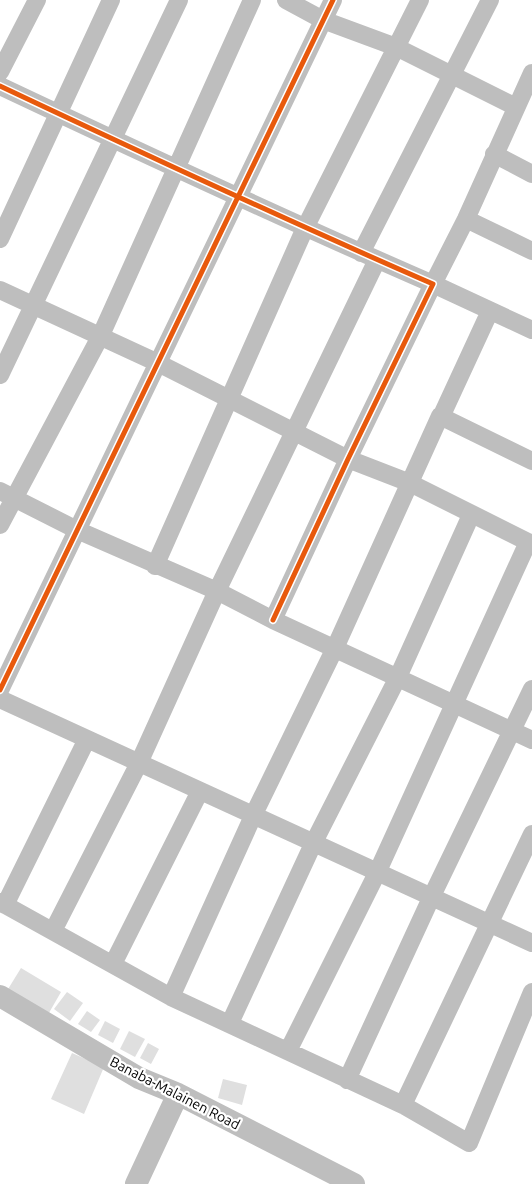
<svg xmlns="http://www.w3.org/2000/svg" width="532" height="1184" viewBox="0 0 532 1184" font-family="Ubuntu,sans-serif">
  <style>
    .building { fill: #dfdfdf }
    .lines { fill: none; stroke-linecap: round; stroke-linejoin: round }
    .minor { stroke: #bebebe; stroke-width: 18 }
    .tertiary { stroke: #bebebe; stroke-width: 22 }
    .cycleway-casing { stroke: #fff; stroke-width: 8 }
    .cycleway { stroke: #e8590c; stroke-width: 5 }
    .labels { text-anchor: middle; dominant-baseline: central; stroke-width: 4.5; stroke-linejoin: round; paint-order: stroke }
    .street-label { font-size: 14px; fill: #000; stroke: #fff }
  </style>
  <rect width="100%" height="100%" fill="#fff"/>
  <path class="building" d="M21,968L61,992L46,1018L5,994Z
    M67,992L83,1003L70,1021L54,1009Z
    M87,1011L100,1020L91,1032L78,1024Z
    M105,1021L120,1029L113,1043L98,1035Z
    M129,1031L145,1039L135,1057L120,1049Z
    M148,1043L159,1049L151,1064L140,1058Z
    M72,1053L104,1067L84,1114L51,1099Z
    M223,1079L247,1085L242,1105L218,1098Z"/>
  <g class="lines">
    <path class="minor" d="M286,0L323,20L396,47L516,107
      M0,72L37,0
      M532,73L466,219L433,284L532,330
      M0,86C144,154 288,221 433,284L348,459L273,620
      M494,154L532,174
      M466,219L532,251
      M0,239L111,0
      M361,253L490,0
      M0,290L158,363L348,459L410,483L532,544
      M0,375L179,0
      M441,417L490,311
      M0,491L77,530L217,591L273,620L532,740
      M0,525L101,335L252,0
      M155,566L305,228L420,0
      M0,690L333,0
      M0,699L532,943
      M0,902L171,997L403,1105L469,1143L532,992
      M5,905L87,739
      M53,931L139,763L217,591L377,260
      M113,964L200,791
      M171,997L253,816L335,648L440,416L532,461
      M230,1023L313,844L398,677L471,515
      M288,1051L377,873L528,542
      M347,1080L431,898L532,689
      M403,1105L532,834"/>
    <path class="tertiary" d="M0,996L139,1078L178,1094L354,1184
      M136,1184L178,1094"/>
    <defs>
      <path id="cycleway" d="M0,86C144,154 288,221 433,284L348,459L273,620
        M0,690L333,0"/>
    </defs>
    <use href="#cycleway" class="cycleway-casing"/>
    <use href="#cycleway" class="cycleway"/>
  </g>
  <g class="labels">
    <g class="street-label">
      <text transform="translate(175 1093) rotate(27)">Banaba-Malainen Road</text>
    </g>
  </g>
</svg>
